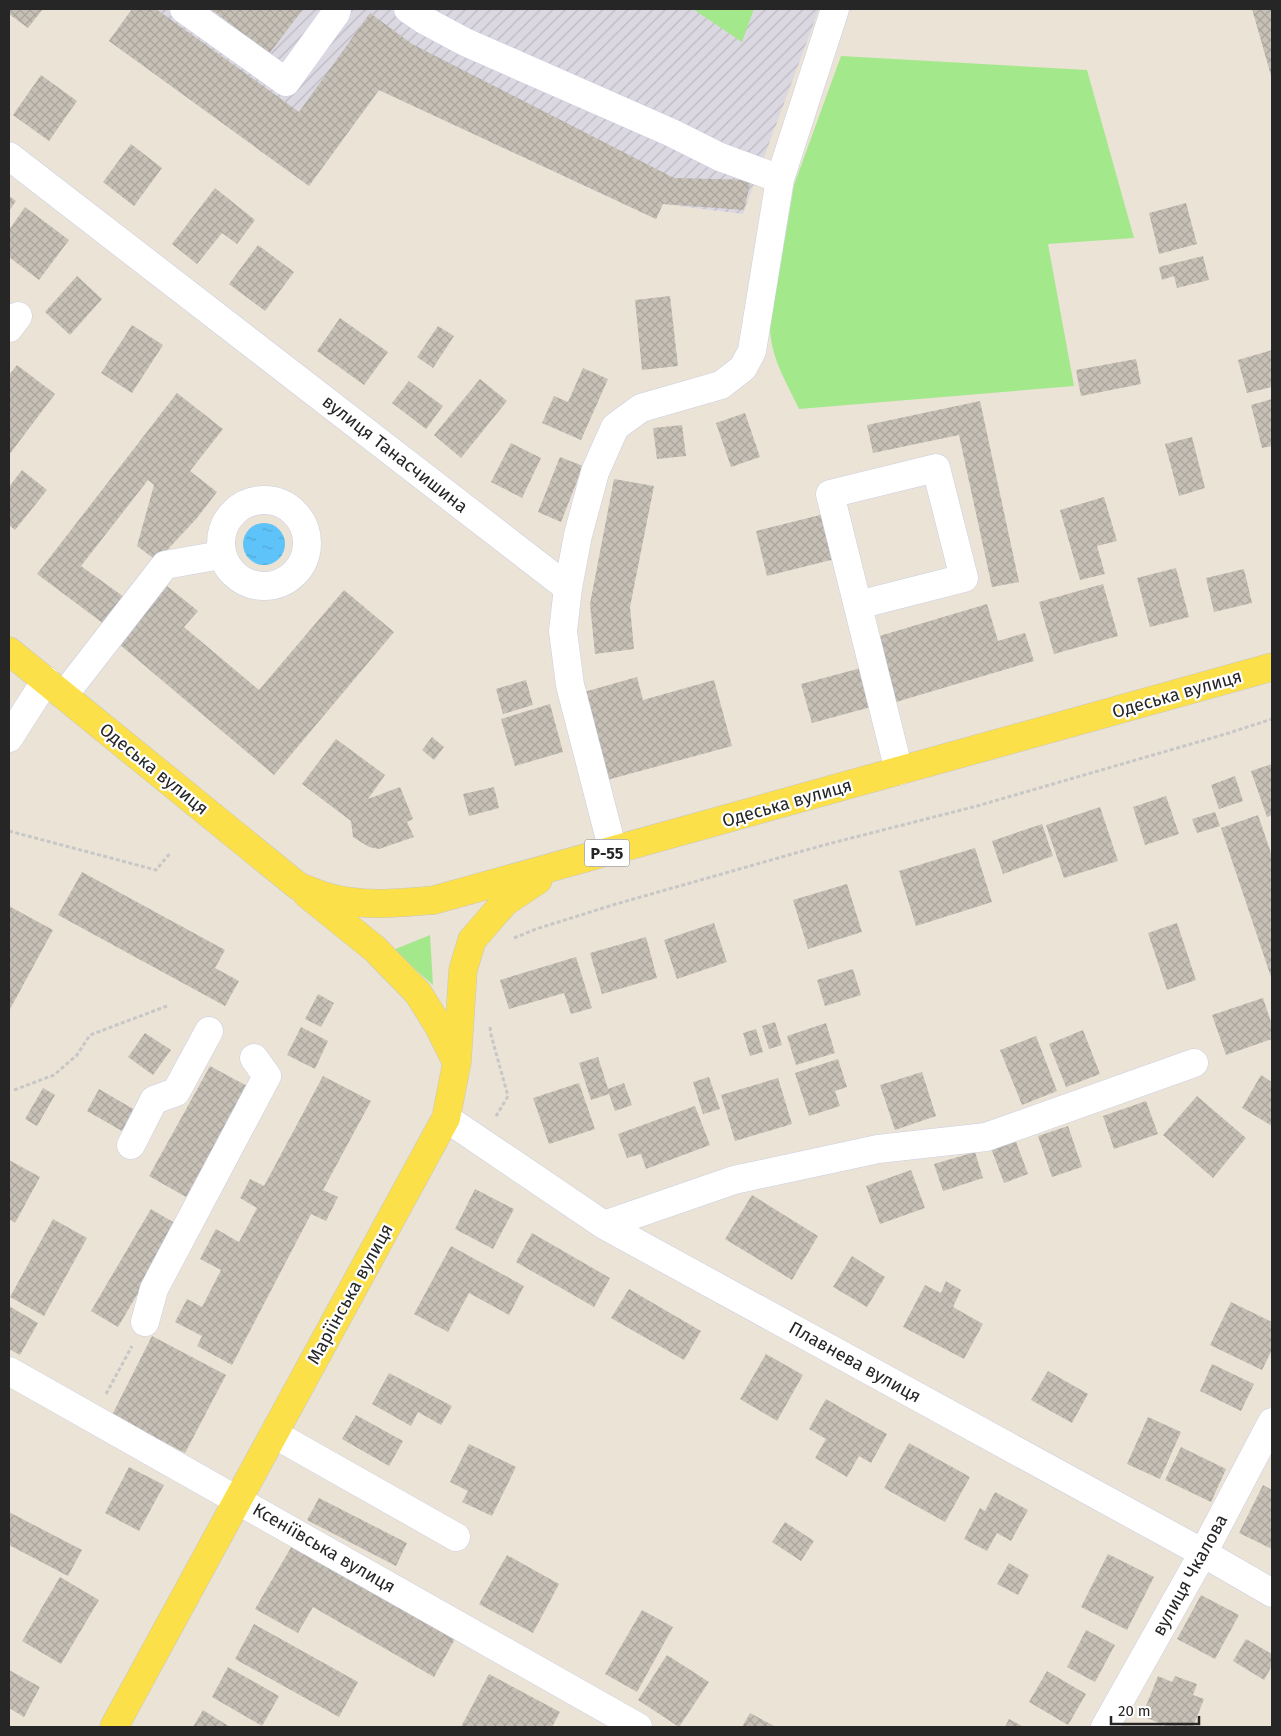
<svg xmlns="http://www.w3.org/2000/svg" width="1281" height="1736" viewBox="0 0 1281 1736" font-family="'Fira Sans',sans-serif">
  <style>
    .industrial { fill: url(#industrial-furrows) }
    .grass { fill: #a4e88c }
    .water { fill: url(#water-ripples) }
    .building { fill: url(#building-cross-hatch) }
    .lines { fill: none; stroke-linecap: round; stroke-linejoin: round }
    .minor-casing { stroke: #cbcee2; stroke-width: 29 }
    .major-casing { stroke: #c7c7c7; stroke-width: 29 }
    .path { stroke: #c7c7c7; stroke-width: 3; stroke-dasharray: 4 2.5; stroke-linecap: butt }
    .minor { stroke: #fff; stroke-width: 28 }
    .major { stroke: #fce04a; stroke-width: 28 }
    .labels { text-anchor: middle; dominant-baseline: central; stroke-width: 4.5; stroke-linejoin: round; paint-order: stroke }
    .shield { fill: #fff; stroke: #676767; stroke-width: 1 }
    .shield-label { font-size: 16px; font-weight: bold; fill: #262626 }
    .street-label { font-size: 18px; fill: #262626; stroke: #fff }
  </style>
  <defs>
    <pattern id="industrial-furrows" width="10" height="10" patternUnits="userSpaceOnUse" patternTransform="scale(1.25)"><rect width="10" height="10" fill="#dbd8e2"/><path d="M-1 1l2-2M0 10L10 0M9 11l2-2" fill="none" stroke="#bcb9c2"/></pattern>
    <pattern id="water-ripples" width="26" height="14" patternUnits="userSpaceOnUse" patternTransform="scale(1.25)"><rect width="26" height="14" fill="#5dc3f8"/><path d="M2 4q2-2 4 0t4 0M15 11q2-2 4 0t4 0" fill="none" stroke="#51a7d4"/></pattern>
    <pattern id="building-cross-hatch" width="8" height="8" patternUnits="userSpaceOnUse" patternTransform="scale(1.25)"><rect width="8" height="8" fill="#c6c0b6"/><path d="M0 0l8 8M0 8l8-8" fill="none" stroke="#aaa59c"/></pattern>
  </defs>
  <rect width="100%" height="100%" fill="#ebe3d6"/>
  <path class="industrial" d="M132,9H819L743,214L663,204L656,219L379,90L309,186L109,41Z"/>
  <path class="grass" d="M693,9H754L742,42Z
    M841,56L1087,70L1134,238L1048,244L1074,386L799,409C786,381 770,357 770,325L794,185Z
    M430,935L433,985L393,950Z"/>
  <path class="water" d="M243 544a21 21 0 1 1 42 0a21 21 0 1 1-42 0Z"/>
  <path class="building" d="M9,9H43L28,28L9,14Z
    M132,9H156L299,112L370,13L412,44L674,178L751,180L744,210L663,204L656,219L379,90L309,186L109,41Z
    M211,9H303L269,54Z
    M1252,9H1272V79Z
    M41,75L77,101L49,141L13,115Z
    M131,144L162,168L134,206L103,182Z
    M215,188L255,220L237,244L222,233L197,264L172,244Z
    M9,196L16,201L9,211Z
    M1186,203L1197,244L1159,254L1149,213Z
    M25,207L69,240L39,280L9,257V230Z
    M258,245L294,272L265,311L229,284Z
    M1203,256L1209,280L1177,288L1174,276L1162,280L1159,267Z
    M77,276L102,299L70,335L45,312Z
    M670,296L678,366L642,370L635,300Z
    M340,318L388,352L364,385L317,351Z
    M132,325L163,345L132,393L101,373Z
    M438,326L454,336L433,368L417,357Z
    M1272,350V387L1247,393L1238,360Z
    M1136,359L1141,384L1081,396L1076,370Z
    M17,365L55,394L9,455V375Z
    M583,368L608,379L581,440L542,423L554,396L568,402Z
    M480,379L507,401L461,458L434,435Z
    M409,381L443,406L426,429L392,403Z
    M177,393L223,429L190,471L217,492L197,518L157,561L137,546L154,485L148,480L81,566L124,597L104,624L37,574Z
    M1272,399V446L1262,448L1251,405Z
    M980,401L1019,582L992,587L959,435L873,453L867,425Z
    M745,413L760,457L731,467L716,423Z
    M682,425L686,456L657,459L653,428Z
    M1192,437L1205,488L1179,496L1165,444Z
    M511,443L541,458L522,498L491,482Z
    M560,457L583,466L561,522L538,512Z
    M22,470L47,490L15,530L9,525V487Z
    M614,479L654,486L630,607L634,649L595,654L590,604Z
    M1104,497L1117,541L1097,546L1105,574L1080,580L1060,510Z
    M824,514L835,559L767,576L756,531Z
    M1176,568L1189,617L1150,627L1137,578Z
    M1244,569L1252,603L1214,612L1206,578Z
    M1103,584L1118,636L1054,654L1039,602Z
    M167,586L198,611L184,627L259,690L344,590L394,632L274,775L119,644Z
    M987,604L998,641L1025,633L1034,661L896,702L876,637Z
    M861,668L871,707L812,723L801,684Z
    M637,677L643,700L714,680L732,746L607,780L584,692Z
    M526,680L533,705L503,714L496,689Z
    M550,704L563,752L515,766L501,719Z
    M432,737L444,747L434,760L422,750Z
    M336,739L385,775L368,799L400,787L413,819L407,822L414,837L379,849L369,847L353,837L351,821L302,784Z
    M1272,764V815L1267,817L1251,771Z
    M1235,776L1243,801L1219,809L1211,785Z
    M494,787L499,808L469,816L463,794Z
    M1166,796L1179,834L1145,845L1133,807Z
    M1100,807L1118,861L1064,878L1046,825Z
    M1215,812L1220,826L1197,833L1192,819Z
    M1258,815L1272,856V980L1221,828Z
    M1042,824L1053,856L1003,874L992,841Z
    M975,848L992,902L916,926L899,871Z
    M82,872L225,950L215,968L239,981L225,1006L58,915Z
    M847,884L862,932L808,949L793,900Z
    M9,906L53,930L9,1011Z
    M714,923L727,962L677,979L664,940Z
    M1177,923L1196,980L1167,990L1148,933Z
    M646,937L657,978L602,994L590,953Z
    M576,957L592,1008L571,1014L564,993L509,1009L500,980Z
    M853,969L861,995L825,1006L817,980Z
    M318,994L334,1003L321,1027L305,1019Z
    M1263,998L1272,1025V1039L1226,1055L1212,1015Z
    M775,1022L782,1045L769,1049L762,1026Z
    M826,1023L835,1053L796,1065L787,1036Z
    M301,1027L328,1041L315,1069L287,1055Z
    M756,1029L763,1052L750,1056L743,1033Z
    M1083,1030L1100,1074L1066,1087L1049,1044Z
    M145,1033L171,1050L153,1075L128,1057Z
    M1036,1036L1057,1091L1022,1105L1000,1050Z
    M598,1057L608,1089L624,1083L632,1105L615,1111L609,1094L591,1100L579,1063Z
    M838,1059L847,1087L835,1091L840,1106L809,1116L795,1073Z
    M210,1066L247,1086L186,1197L149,1176Z
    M922,1072L936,1116L895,1130L880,1085Z
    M1261,1075L1272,1082V1126L1242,1108Z
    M323,1076L371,1101L323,1190L338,1197L326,1221L311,1214L232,1365L197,1346L202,1336L175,1322L187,1299L202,1307L221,1270L200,1259L216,1229L239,1242L257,1208L240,1198L250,1179L264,1186Z
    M709,1077L720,1109L703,1114L693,1082Z
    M778,1078L792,1124L735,1141L721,1095Z
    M579,1083L595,1129L549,1144L533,1098Z
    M43,1088L55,1095L37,1126L25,1119Z
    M99,1089L135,1110L122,1131L87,1111Z
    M1197,1096L1246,1138L1213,1178L1163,1135Z
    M1146,1101L1158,1134L1114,1149L1103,1116Z
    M695,1106L710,1145L646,1169L641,1154L627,1158L618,1134Z
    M1068,1126L1082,1167L1052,1177L1038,1136Z
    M1015,1139L1028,1174L1004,1183L991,1148Z
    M975,1152L983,1178L943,1191L934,1164Z
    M9,1160L40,1177L15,1223L9,1219Z
    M911,1170L925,1208L880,1224L866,1186Z
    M475,1189L514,1209L493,1249L455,1229Z
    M752,1195L818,1236L792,1280L725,1239Z
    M151,1209L178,1225L118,1327L91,1311Z
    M53,1219L87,1238L44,1316L10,1297Z
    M532,1233L610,1278L594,1307L516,1262Z
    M451,1246L524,1286L509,1315L469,1293L448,1332L414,1314Z
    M852,1256L885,1277L867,1307L833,1287Z
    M946,1281L961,1290L953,1307L983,1324L964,1359L903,1327L925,1285L941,1293Z
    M629,1289L701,1331L684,1360L611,1318Z
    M1231,1302L1272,1322V1350L1262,1370L1210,1345Z
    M9,1306L38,1323L20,1355L9,1349Z
    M152,1336L226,1375L185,1453L112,1415Z
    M766,1354L803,1375L777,1421L740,1399Z
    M1212,1364L1254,1384L1241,1411L1200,1391Z
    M1048,1371L1088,1394L1072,1423L1031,1400Z
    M389,1373L452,1406L441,1425L418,1412L411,1426L372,1404Z
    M826,1399L887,1434L871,1463L859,1456L847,1477L815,1458L826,1439L809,1429Z
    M356,1415L403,1441L389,1466L342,1439Z
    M1148,1417L1181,1432L1160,1479L1127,1464Z
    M909,1443L970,1477L945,1522L884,1488Z
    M469,1444L516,1467L492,1516L462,1502L468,1491L450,1482Z
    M1181,1447L1226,1469L1211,1502L1165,1480Z
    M129,1467L164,1485L139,1531L105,1513Z
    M1263,1485L1272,1490V1549L1239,1533Z
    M995,1492L1028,1510L1011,1541L997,1533L987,1551L964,1539L980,1508L985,1511Z
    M319,1498L407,1543L396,1566L307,1520Z
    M9,1512L82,1550L68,1576L9,1545Z
    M785,1522L814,1541L801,1561L772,1542Z
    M293,1544L456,1637L434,1677L313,1607L298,1633L255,1609Z
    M1108,1554L1154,1577L1127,1630L1081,1607Z
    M507,1555L559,1584L533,1633L479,1604Z
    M1009,1563L1029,1575L1018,1595L997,1584Z
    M60,1577L99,1600L61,1664L22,1641Z
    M1201,1595L1239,1615L1215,1659L1177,1639Z
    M642,1610L673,1627L637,1692L605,1674Z
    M254,1624L358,1682L339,1717L235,1659Z
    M1086,1630L1115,1645L1095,1682L1067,1667Z
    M1246,1639L1272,1654V1666L1264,1680L1233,1661Z
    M667,1655L709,1682L679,1727L638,1700Z
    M228,1667L279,1696L262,1726L212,1697Z
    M9,1670L40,1687L24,1717L9,1708Z
    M1047,1671L1086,1694L1068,1725L1029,1702Z
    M489,1674L560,1712L552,1727H461Z
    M1158,1676L1172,1682L1175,1676L1197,1684L1193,1695L1204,1699L1193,1727H1169L1142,1716Z
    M203,1710L230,1727H193Z
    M750,1713L776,1727H742Z
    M1009,1719L1024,1727H1005Z"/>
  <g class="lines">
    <defs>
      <path id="minor" d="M184,9L286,82L336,13L337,9
        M408,9L424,20L465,42L672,133L720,157L780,179
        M9,156L568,588L563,631L570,685L613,851
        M9,328L18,316
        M221 543a43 43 0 1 1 86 0a43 43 0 1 1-86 0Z
        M568,588L578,535L595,472L615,427L641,408L721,385L743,368L752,351L780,179L835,9
        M858,605L964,578L936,468L830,494L899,771
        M64,695L165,565L221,555
        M9,738L46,680
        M446,1118L604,1225L1203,1553L1272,1593
        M131,1145L154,1100L176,1092L209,1031
        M604,1225L734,1180L878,1149L986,1137L1194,1063
        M145,1322L154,1289L267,1076L254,1058
        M9,1371L638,1727
        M274,1434L456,1537
        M1105,1727L1203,1553L1272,1422"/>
      <path id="major" d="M9,651L298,886C308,890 317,894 327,897C361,907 400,903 434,900L1272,667
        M307,894L375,949L418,993L438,1025L456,1061
        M114,1727L446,1118L457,1062L463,970L472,940L505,902L538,880"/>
    </defs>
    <use href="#minor" class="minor-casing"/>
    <use href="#major" class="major-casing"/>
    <path class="path" d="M9,831L156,870L171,852
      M514,938L536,929L616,904L824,845L977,806L1229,733L1272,719
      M490,1027L491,1035L508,1096L495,1118
      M14,1090L54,1075L77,1055L90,1035L167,1006
      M106,1394L132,1346"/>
    <use href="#minor" class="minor"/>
    <use href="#major" class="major"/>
  </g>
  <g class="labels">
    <rect class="shield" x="584.5" y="839.5" width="45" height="27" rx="4"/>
    <g class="shield-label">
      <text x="607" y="853">Р-55</text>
    </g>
    <g class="street-label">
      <text transform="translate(395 454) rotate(38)">вулиця Танасчишина</text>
      <text transform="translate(1177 694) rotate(-16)">Одеська вулиця</text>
      <text transform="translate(154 769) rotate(39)">Одеська вулиця</text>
      <text transform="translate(787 803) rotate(-16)">Одеська вулиця</text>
      <text transform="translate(350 1294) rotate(-61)">Маріїнська вулиця</text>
      <text transform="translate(855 1362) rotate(29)">Плавнева вулиця</text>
      <text transform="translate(324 1548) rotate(30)">Ксеніївська вулиця</text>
      <text transform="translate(1190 1575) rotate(-61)">вулиця Чкалова</text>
    </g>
  </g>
  <rect width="1281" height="1736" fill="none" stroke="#262626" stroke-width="20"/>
  <path d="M1111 1716v8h88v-8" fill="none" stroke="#262626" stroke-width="2.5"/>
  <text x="1118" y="1716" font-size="15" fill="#262626" stroke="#ffffff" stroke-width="4" paint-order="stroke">20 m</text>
</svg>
